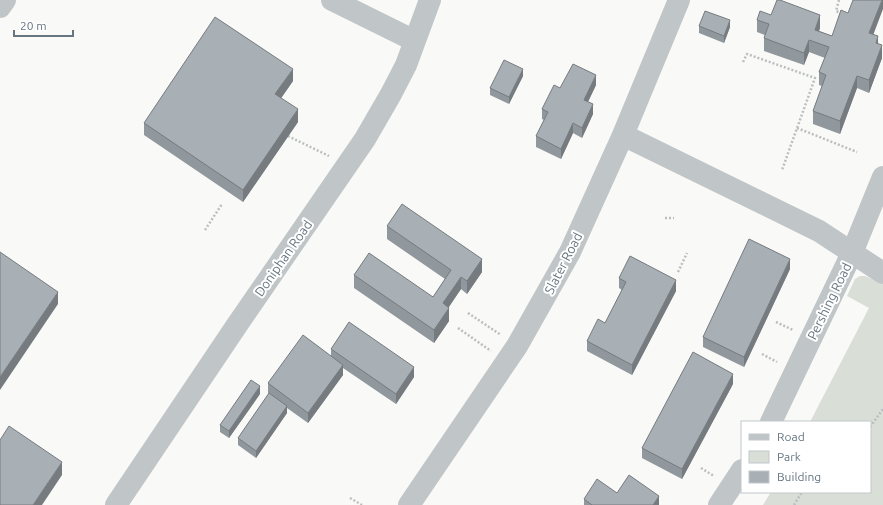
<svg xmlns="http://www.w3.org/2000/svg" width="883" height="505" viewBox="0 0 883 505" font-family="Ubuntu,sans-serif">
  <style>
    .green { fill: #d9ded7 }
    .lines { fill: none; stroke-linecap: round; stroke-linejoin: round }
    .path { stroke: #bbbec0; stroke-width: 2.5; stroke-dasharray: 2 2; stroke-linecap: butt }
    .minor { stroke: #c0c5c8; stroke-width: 22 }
    .wall { fill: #90979d }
    .shaded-wall { fill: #767b7f }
    .building { fill: #a8b0b6; stroke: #767b7f }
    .labels { text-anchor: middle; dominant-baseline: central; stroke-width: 4; stroke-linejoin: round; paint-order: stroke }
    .street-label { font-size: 13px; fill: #667580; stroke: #fff }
  </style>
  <rect width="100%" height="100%" fill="#f9f9f7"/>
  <path class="green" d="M860,276H865L883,284V505H763L771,492H870V422H810L869,308L847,296L855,279Z"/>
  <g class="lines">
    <path class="path" d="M839,0L836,11L843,14
      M743,62L747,54L815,78L782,170
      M797,128L857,152
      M288,136L329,156
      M665,218H674
      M205,230L222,204
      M678,272L687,253
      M468,313L501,335
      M776,322L793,330
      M458,328L491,351
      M762,354L777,362
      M870,427L883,409
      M701,468L714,476
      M350,498L362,505
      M794,505L802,492"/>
    <path class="minor" d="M332,0L415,41
      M0,7L5,0
      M623,135L819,231L883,273
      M771,422L852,253L883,177
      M116,505L237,325L365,139L391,94L406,65L430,0
      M409,505L517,346L570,252L623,135L679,0
      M719,505L742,470"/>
  </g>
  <path class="wall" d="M771,15L820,28L819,31L832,36L873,35L878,44L882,58L869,93L857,88L840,134L813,124V111L822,86L819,85V72L825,58L809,52L804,65L764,51V38L765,35L757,32V20Z
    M699,26L730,27L724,43L699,33Z
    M523,76L509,104L490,95V88Z
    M293,81L281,98L298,122L243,202L144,135V123Z
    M596,85L588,102L593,114L582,138L573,133L561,159L536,147V136L544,120L542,119V109Z
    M387,226L482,272L467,294L461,289L448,307L449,321L434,343L354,288V275L433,297L445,279L387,239Z
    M790,269L744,367L703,347V337Z
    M619,278L676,291L632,375L587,351V341L605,323L622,290L619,288Z
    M331,349L414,377L396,404L343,368V375L308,423L287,408V413L256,458L238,445V438L269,394L268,393V383L331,356Z
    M733,384L682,479L642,458V448Z
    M260,394L229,438L220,432V425Z
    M617,493L659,505H584V499Z"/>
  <path class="shaded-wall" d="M882,0H883V9L869,46V33Z
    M820,15V28L815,42V30Z
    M730,20V27L724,43V36Z
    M878,36V49L876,43Z
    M809,40V52L804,65V53Z
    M882,45V58L869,93V80Z
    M293,69V81L275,107V94Z
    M523,69V76L509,104V97Z
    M596,75V85L584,110V100Z
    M857,76V88L840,134V121Z
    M593,104V114L582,138V128Z
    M298,109V122L243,202V190Z
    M573,123V133L561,159V149Z
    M482,259V272L467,294V281Z
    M790,259V269L744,367V357Z
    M461,277V289L443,316V303Z
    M676,280V291L632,375V365Z
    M58,292V304L0,390V377Z
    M449,308V321L434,343V330Z
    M343,365V375L308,423V413Z
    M414,367V377L396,404V394Z
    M733,374V384L682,479V469Z
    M260,386V394L229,438V431Z
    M287,406V413L256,458V451Z
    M62,462V475L42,505H33Z
    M659,496V505H653Z"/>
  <path class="building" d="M777,0H780L820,15L815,30L832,36L841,10L848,13L853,0H882L869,33L878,36L876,43L882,45L869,80L857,76L840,121L813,111L826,75L819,72L829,47L809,40L804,53L764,38L769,24L757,20L760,11L771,15Z
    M705,11L730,20L724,36L699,26Z
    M215,17L293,69L275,94L298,109L243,190L144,123Z
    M504,60L523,69L509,97L490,88Z
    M573,64L596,75L584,100L593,104L582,128L573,123L561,149L536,136L548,112L542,109L554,85L560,88Z
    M402,204L482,259L467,281L461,277L443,303L449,308L434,330L354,275L369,253L433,297L451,270L387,226Z
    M749,239L790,259L744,357L703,337Z
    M0,252L58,292L0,377Z
    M630,256L676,280L632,365L587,341L598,319L605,323L626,282L619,278Z
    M349,322L414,367L396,394L331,349Z
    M303,335L343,365L308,413L268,383Z
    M693,352L733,374L682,469L642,448Z
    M251,380L260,386L229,431L220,425Z
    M269,393L287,406L256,451L238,438Z
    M9,426L62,462L33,505H0V440Z
    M629,475L659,496L653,505H592L584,499L597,479L617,493Z"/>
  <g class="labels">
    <g class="street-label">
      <text transform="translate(283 258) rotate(-55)">Doniphan Road</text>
      <text transform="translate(563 263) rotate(-63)">Slater Road</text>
      <text transform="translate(829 301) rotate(-64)">Pershing Road</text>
    </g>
  </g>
  <rect x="741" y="421" width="130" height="72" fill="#ffffff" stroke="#c2c8cc"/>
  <rect x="749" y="434" width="20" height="6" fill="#c0c5c8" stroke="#c2c8cc"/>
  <text x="777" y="441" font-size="12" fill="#667580">Road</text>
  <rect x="749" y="451" width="20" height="12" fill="#d9ded7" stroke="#c2c8cc"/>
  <text x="777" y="461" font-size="12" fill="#667580">Park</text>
  <rect x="749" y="471" width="20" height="12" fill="#a8b0b6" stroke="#c2c8cc"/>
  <text x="777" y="481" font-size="12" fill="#667580">Building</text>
  <path d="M14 30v6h59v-6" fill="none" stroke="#667580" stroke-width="2"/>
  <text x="20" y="30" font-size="12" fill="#667580" stroke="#ffffff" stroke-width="3" paint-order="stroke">20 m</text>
</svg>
